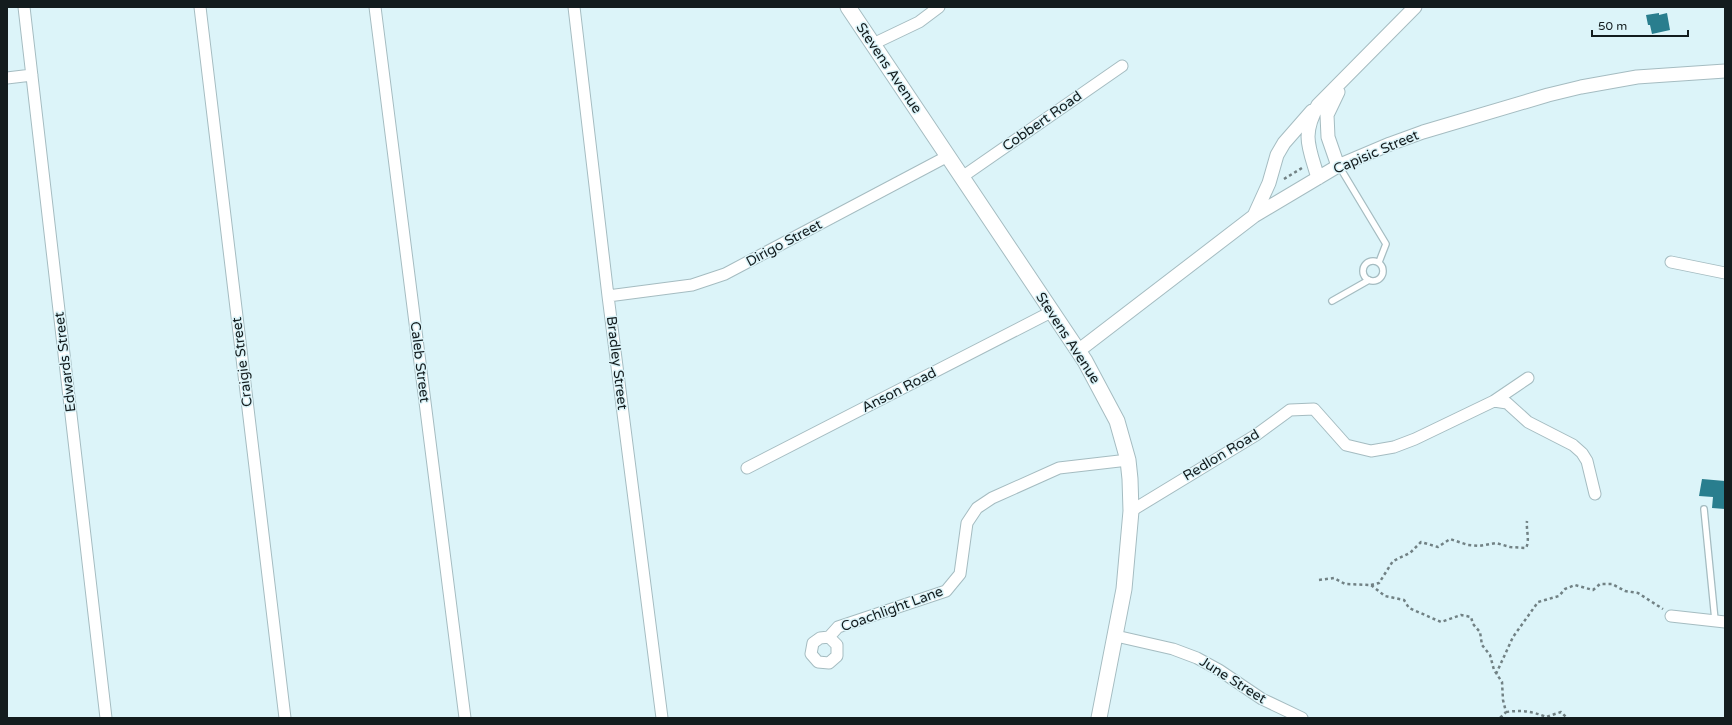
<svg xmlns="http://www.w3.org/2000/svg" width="1732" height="725" viewBox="0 0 1732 725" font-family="'Varela Round',sans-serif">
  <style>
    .building { fill: #297e8e }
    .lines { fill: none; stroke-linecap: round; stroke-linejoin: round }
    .service-casing { stroke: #a5bcc1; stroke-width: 8 }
    .minor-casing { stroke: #a5bcc1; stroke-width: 13 }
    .tertiary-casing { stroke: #a5bcc1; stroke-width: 15 }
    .secondary-casing { stroke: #a5bcc1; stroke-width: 17 }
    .path { stroke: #718184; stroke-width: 2.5; stroke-dasharray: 3 3; stroke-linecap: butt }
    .service { stroke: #fff; stroke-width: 5.5 }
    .minor { stroke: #fff; stroke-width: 11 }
    .tertiary { stroke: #fff; stroke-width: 13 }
    .secondary { stroke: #fff; stroke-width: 15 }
    .labels { text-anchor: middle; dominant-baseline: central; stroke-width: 3; stroke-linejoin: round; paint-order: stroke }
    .street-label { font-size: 14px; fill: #131c1e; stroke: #dcf4f9 }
  </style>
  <rect width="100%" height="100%" fill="#dcf4f9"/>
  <path class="building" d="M1659,13V15L1667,13L1670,30L1652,34L1650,25H1648L1646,15Z
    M1702,479L1725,481V509L1712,508L1713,497L1699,496Z"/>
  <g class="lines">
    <defs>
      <path id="service" d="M1339,166L1386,244L1379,262
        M1363 271a10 10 0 1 1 20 0a10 10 0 1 1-20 0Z
        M1332,301L1369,280
        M1704,509L1715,620"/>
      <path id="minor" d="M24,7L106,718
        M200,7L285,718
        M375,7L465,718
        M574,7L608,296L662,718
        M873,44L919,22L939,7
        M7,78L32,75
        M962,177L1122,66
        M1671,262L1725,273
        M608,296L692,285L725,274L948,156
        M1494,401L1528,378
        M747,468L1051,312
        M1131,511L1256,435L1290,410L1314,409L1346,445L1371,451L1394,447L1415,439L1494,401L1507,403L1528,422L1573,445L1582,453L1587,461L1595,494
        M1671,616L1725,622
        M1116,636L1173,649L1197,658L1219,670L1262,699L1302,718
        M829,637L837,645V656L829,663L818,662L811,654L813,643L820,638L829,637L838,627L946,591L960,574L967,523L977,508L992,498L1059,468L1128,460"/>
      <path id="tertiary" d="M1338,92L1327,115L1328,137L1338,166
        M1318,178C1309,147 1301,135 1318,105L1415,7
        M1254,216L1269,183L1277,155L1284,143L1312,111
        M1078,351L1254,216L1338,166L1390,144L1423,132L1548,95L1581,87L1637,77L1725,71"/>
      <path id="secondary" d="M848,7L1085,361L1117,421L1128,460L1130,479L1131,511L1124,589L1099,718"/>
    </defs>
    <use href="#service" class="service-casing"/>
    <use href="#minor" class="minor-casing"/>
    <use href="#tertiary" class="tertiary-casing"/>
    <use href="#secondary" class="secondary-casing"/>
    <path class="path" d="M1284,179L1302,168
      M1319,580L1334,578L1345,584L1371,585L1385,596L1404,600L1409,608L1441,622L1461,615L1471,617L1473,624L1480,632L1482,645L1490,655L1494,670L1502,682L1503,700L1506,712L1500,718
      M1371,585L1379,583L1393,561L1410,553L1421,542L1438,547L1450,539L1468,545L1479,546L1496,543L1510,547L1526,548C1530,540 1526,530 1527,521
      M1496,674L1513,637L1538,602L1559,596L1565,589L1575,585L1593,590L1600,584H1612L1625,591L1638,593L1663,609
      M1506,712C1521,710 1532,711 1546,717L1561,712L1567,718"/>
    <use href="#service" class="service"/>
    <use href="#minor" class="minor"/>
    <use href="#tertiary" class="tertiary"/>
    <use href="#secondary" class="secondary"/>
  </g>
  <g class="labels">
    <g class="street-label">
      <text transform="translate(889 68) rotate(56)">Stevens Avenue</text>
      <text transform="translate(1042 121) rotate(-35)">Cobbert Road</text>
      <text transform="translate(1376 152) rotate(-23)">Capisic Street</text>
      <text transform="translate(784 243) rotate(-28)">Dirigo Street</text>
      <text transform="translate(1068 338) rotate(57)">Stevens Avenue</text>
      <text transform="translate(65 362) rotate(-97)">Edwards Street</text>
      <text transform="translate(242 362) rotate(-97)">Craigie Street</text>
      <text transform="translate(420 362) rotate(83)">Caleb Street</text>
      <text transform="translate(617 363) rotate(83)">Bradley Street</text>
      <text transform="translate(899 390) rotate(-27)">Anson Road</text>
      <text transform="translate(1221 455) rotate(-31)">Redlon Road</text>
      <text transform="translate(892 609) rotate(-20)">Coachlight Lane</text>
      <text transform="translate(1233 680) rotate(32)">June Street</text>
    </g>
  </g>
  <rect width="1732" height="725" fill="none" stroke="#131c1e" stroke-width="16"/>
  <path d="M1592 30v6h96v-6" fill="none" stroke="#131c1e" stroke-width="2"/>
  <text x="1598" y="30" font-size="12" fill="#131c1e" stroke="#dcf4f9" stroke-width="3" paint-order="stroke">50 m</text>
</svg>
